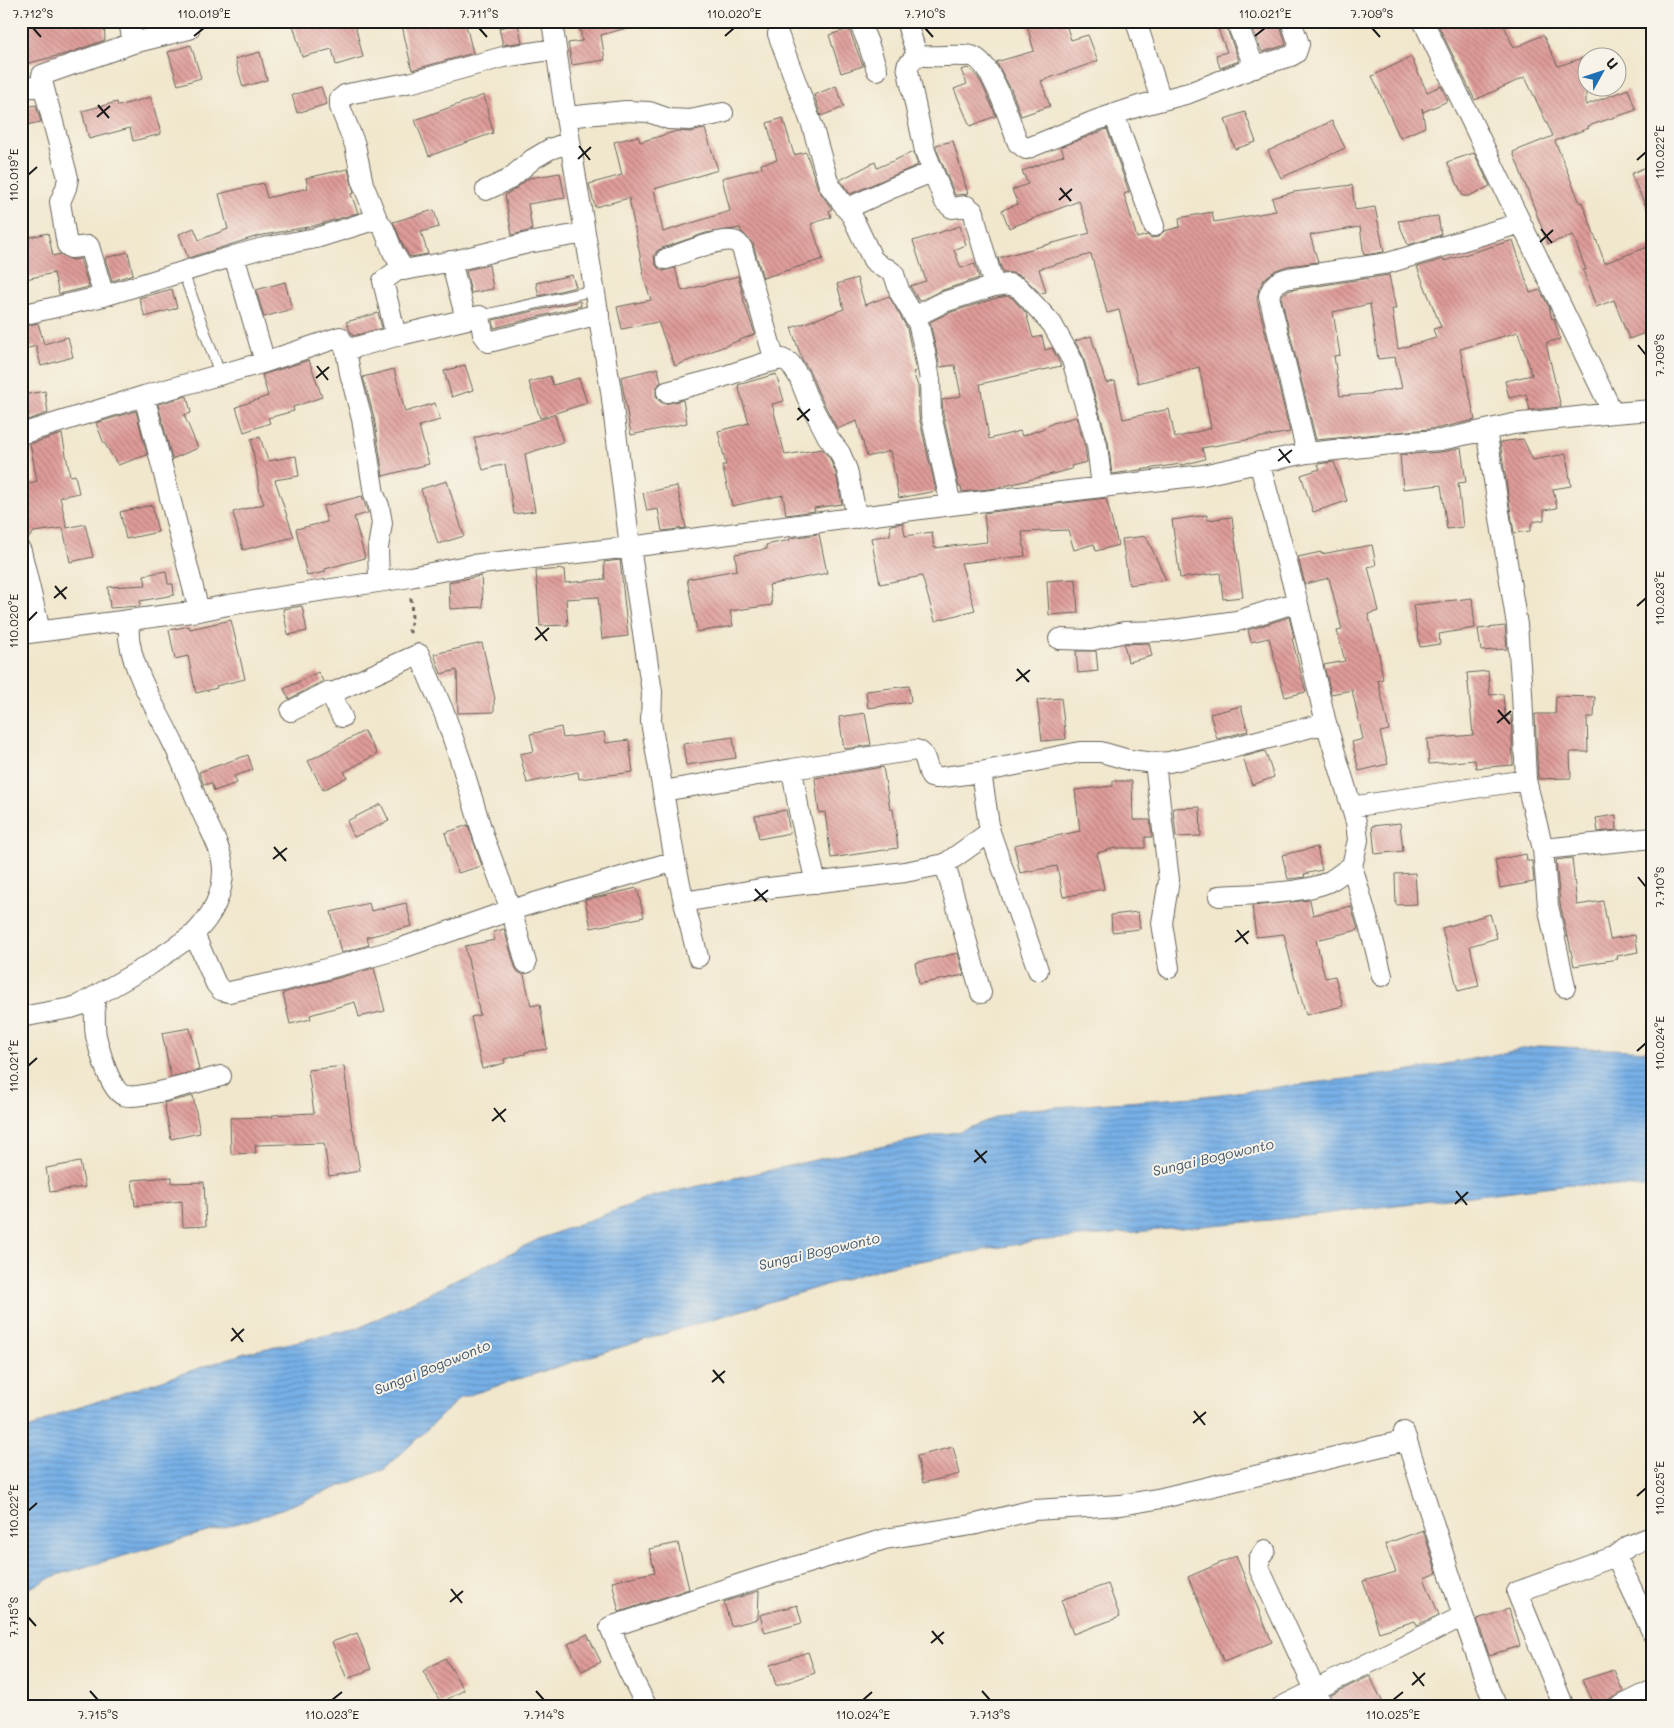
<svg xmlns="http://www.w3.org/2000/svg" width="1674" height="1728" viewBox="0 0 1674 1728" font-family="Mali,sans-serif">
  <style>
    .water { fill: url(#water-rules); stroke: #4a6682 }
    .building { fill: url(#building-back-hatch); fill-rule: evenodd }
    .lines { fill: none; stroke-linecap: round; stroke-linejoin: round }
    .service-casing { stroke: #67635a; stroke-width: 12 }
    .minor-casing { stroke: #67635a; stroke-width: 22 }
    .path { stroke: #67635a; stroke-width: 3; stroke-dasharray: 4 4; stroke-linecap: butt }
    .service { stroke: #fff; stroke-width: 10 }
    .minor { stroke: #fff; stroke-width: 20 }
    .ticks { fill: none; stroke: #1c1c1c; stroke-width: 2 }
    .labels { text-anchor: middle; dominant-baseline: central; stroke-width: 4; stroke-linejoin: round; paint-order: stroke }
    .water-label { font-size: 14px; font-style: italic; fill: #40576d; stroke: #f7f3e8 }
    .neatline { fill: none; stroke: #1c1c1c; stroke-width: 2 }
    .ticks-label { font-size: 12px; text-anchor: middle; fill: #1c1c1c }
  </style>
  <defs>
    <pattern id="water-rules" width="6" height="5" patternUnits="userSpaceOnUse" patternTransform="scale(1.25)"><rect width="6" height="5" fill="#77b0e7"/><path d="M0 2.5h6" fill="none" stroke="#618eba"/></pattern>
    <pattern id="building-back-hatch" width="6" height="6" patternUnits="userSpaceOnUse" patternTransform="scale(1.25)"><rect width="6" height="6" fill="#df9c99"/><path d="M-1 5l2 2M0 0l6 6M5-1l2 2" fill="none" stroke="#b47e7c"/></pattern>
  </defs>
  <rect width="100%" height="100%" fill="#f7f3e8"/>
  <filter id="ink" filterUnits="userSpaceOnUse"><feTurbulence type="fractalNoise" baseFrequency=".02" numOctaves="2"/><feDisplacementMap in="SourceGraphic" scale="10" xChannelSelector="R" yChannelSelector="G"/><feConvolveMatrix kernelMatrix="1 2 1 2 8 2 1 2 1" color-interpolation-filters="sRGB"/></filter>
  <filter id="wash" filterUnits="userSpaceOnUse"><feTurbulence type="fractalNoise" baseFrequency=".0096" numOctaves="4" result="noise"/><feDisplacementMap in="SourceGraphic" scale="20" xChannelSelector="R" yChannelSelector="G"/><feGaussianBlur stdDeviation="1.12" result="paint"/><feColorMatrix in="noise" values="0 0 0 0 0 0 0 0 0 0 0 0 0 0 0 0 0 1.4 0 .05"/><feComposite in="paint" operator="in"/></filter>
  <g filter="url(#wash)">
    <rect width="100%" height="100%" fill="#f1e7cd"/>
    <path class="water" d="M1538,1046L1653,1051V1188L1570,1184L1280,1219L1036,1241L885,1267L591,1356L460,1398L385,1469L263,1516L57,1575L21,1592V1433L59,1414L245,1353L359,1328L539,1239L654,1196L829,1157L960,1131L1016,1110L1195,1097L1406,1072Z"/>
    <g id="blocks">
      <path class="building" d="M21,21H104L105,40L69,53L21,65Z
        M292,21H354L363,57L336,65L332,49L302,57Z
        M401,21H465L473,53L412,70Z
        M579,21H633L634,26L601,35L605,60L572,65L568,43L582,41Z
        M1042,21H1065L1071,40L1088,35L1098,61L1041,81L1050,106L1021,116L1011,89L996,62L1034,51L1027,25Z
        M1215,21H1224L1239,61L1220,68L1216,55L1227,52Z
        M1249,21H1279L1286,45L1262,52Z
        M1436,21H1502L1514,48L1543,35L1558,66L1583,58L1586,69V105L1628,89L1636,110L1588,126L1589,128L1555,141L1580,203L1582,202L1605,263L1653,245V330L1629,339L1614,300L1596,307L1583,270H1586L1573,235L1548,244L1513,152L1553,136L1525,77L1475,100Z
        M518,24L522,42L503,45L499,28Z
        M849,29L863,66L841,73L829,35Z
        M191,45L201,78L178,85L168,52Z
        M260,52L267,80L243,87L235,59Z
        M1411,57L1427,92L1441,86L1448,101L1423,112L1422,108L1425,127L1400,138L1372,76Z
        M968,68L977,76L983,86L996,116L970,126L954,89L967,84L961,70Z
        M836,86L844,107L821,116L814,95Z
        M321,87L327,104L297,113L292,95Z
        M484,95L493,133L429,156L415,120Z
        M151,97L161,134L133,141L130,128L89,139L82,111L117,102L118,106Z
        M36,105L41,122L21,126V108Z
        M1245,112L1256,142L1235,149L1225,119Z
        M783,118L794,155L806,152L818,189L832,209L829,211L831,217L811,224L823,259L763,278L753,244L741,231L740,228L706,233L662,248L657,251L654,256L655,263L658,268L663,271L675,268L682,291L738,276L744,299H743L755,334L675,366L658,322L622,329L617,307L651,300L642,272L643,271L629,198L595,207L589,184L622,175L614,142L638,136L640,142L677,131L690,132L705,129L718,170L654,189L663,232L730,211L722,178L762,168L761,164L777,160L767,123Z
        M1332,121L1345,148L1281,178L1268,151Z
        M1107,129L1129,192L1124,194L1137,238L1147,235L1151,238L1158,237L1164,231L1180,227L1179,218L1212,212L1214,222L1276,211L1272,198L1294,192L1352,185L1355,210L1375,207L1384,252L1364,255L1360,227L1310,235L1318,262L1287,266L1276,270L1265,278L1259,288L1257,299L1290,432L1202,448L1205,459L1183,465L1182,466L1181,464L1112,474L1108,442L1083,356L1075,341L1091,336L1106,383L1115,381L1123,419L1169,409L1175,438L1211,428L1199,367L1138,383L1119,310L1107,313L1091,254L1039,269L1046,292L1040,293L1023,277L1013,273H1003L998,258L1090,233L1079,201L1009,228L1002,210L1018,204L1012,190L1028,184L1022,171L1064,155L1061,147Z
        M953,141L968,194L955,195L936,148V145Z
        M913,152L918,165L850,194L840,180L875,162L877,168Z
        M1474,153L1490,186L1469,196H1463L1447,162Z
        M1653,163V222L1631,174Z
        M348,169L354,193L351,194L358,213L313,226L258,236L188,258L179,234L194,228L199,240L228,229L219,194L263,183L267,198L308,188L306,178Z
        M560,173L565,198L528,204L532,230L512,235L505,195L515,189L529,178Z
        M434,210L439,227L421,232L428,254L410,257L404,247L393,222Z
        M1438,216L1441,235L1408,245L1398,221Z
        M960,226L966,245L954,250L961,268L975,264L979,278L940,291L919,301L910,286L926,281L913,241Z
        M48,233L53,256L60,254L72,260L80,259L89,287L59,294L54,273L21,280V239Z
        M1513,240L1530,293L1540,290L1549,307L1552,319L1554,318L1560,339L1546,343L1561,407L1530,410L1526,394L1509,398L1505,381L1532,375L1518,332L1460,349L1475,420L1439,428L1316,440L1281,297L1284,293L1291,290L1389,275L1396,309H1392L1398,349L1436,338L1433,329L1441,327L1417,267L1444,259V261ZM1370,304L1378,359L1395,357L1402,388L1369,394L1340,396L1334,356L1340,355L1333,312Z
        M128,252L133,274L112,281L105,258Z
        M489,265L493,289L471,293L466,270Z
        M572,275L576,287L539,296L536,283Z
        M857,278L865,305L889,296L907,328L916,371L913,372L918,386L919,417L936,491L899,498L890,451L867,457L857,421L837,429L818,392L810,372L802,359L791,328L844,309L837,284Z
        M285,282L292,309L264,317L256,290Z
        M172,289L177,308L145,317L139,298Z
        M1007,296L1012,298L1026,313L1033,338L1042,336L1045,350L1052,348L1061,366L980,384L989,439L1020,431L1022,436L1042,429L1053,423L1076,417L1085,447L1087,462L1071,466L1072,469L997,488L962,492L961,487H959L943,414L942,400L961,396L955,365L940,367L930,322L948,313L997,298Z
        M580,301L581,306L494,328L493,320Z
        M378,313L382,328L353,336L346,322Z
        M38,323L44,344L68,337L73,357L41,366L36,346L21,350V327Z
        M309,360L322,397L293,407L294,411L268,418L270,423L244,432L236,407L268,396L262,375Z
        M465,365L473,390L452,397L444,371Z
        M658,368L661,382L656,388V396L659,401L664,404L683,400L687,423L631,435L621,377Z
        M394,369L405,412L435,403L440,420L419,426L429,464L383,476L374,417L363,377Z
        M776,374L784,401L772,404L785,455L822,449L830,459L836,474L842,504L814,508L815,511L786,515L783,495L732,506L722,465H726L718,431L749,423L738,385Z
        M550,376L553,385L579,378L587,403L540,418L529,382Z
        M45,391L48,413L21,422V397L28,394Z
        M187,396L191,413L184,415L198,448L172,459L158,404Z
        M136,411L147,455L118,465L103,441L96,423Z
        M555,415L563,442L525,454L535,511L514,514L505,464L483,470L474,438L497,432L498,433Z
        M62,434L70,476L75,475L79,493L60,497L67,528L85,524L93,557L70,562L63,528L34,532L26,541L21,539V486L37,481L30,444Z
        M260,437L268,461L296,456L299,476L275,480L294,537L243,550L233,512L264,504L260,493L251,439Z
        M1523,439L1533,460L1566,454L1571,486L1553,489L1557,508L1544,510V520L1532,522L1530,531L1514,533L1500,442Z
        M1461,448L1466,482L1458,483L1463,527L1447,529L1441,485L1403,489L1400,455L1442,452Z
        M1334,462L1347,501L1313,512L1301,475L1320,469L1318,464Z
        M447,481L464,536L438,544L421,489Z
        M677,486L686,528L662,531L658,509L647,511L643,493Z
        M362,496L368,513L354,517L365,558L325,569V572L307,576L296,529L327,522L323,506Z
        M1106,498L1118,545L1096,551L1094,544L1074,550L1068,530L1022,532L1025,556L961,563L975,610L935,621L922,576L880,584L871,538L890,535L891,525L903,523L905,536L932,532L934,548L987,542L984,513Z
        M152,505L158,532L126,539L120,512Z
        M1207,515V520L1232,517L1243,597L1223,599L1220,573L1180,578L1172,520Z
        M819,534L827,573L769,585L772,605L730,611L733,626L697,632L687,579L737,570L735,554L767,549L766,545L790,540V538Z
        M1146,536L1166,580L1129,585L1122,539Z
        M1372,545L1376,565L1368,567L1379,611L1368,614L1379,654L1383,679L1378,680L1389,730L1380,732L1388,764L1359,771L1352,742L1363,739L1352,690L1331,694L1324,665L1345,661L1337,631L1342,630L1329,578L1305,584L1298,557L1321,552V554Z
        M620,560L628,636L602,639L598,597L566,599L568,625L540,626L536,571L564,569L565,583L605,579L604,562Z
        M166,571L168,584H173L174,595L140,601V606L110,608L108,587L146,585L144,575Z
        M481,576L483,607L450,609L449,582Z
        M1076,579L1078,613L1049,615L1047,581Z
        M1472,598L1475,628L1439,634L1440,644L1420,647L1413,605Z
        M302,606L307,631L288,635L283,609Z
        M1289,617L1294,638L1292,639L1306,692L1285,697L1269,638L1251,642L1248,630Z
        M231,620L245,679L216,686L217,688L196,693L188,656L175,659L169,630L189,626L190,629Z
        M1505,626L1507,649L1481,651L1478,629Z
        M482,643L495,699L494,700V712L458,713L457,670L441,674L434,654Z
        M1149,643L1152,656L1128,662L1124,644Z
        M1076,651H1096L1098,671L1078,673Z
        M1488,671L1490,695L1503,694L1505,716L1511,715L1513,765L1476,768L1475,760L1429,764L1427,739L1473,735L1467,673Z
        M318,672L323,681L289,699L284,689Z
        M909,686L911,702L868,708L866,691Z
        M1556,696L1595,697L1594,717H1587L1588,752H1570L1571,778L1538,779L1535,714H1555Z
        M1061,698L1066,739L1042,741L1037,700Z
        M1241,706L1248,731L1217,739L1210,714Z
        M865,713L871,745L844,749L839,717Z
        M561,727L563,738L604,732L606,743L629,740L633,772L579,779L578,772L527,783L520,754L534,751L530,734Z
        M364,731L377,754L344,772L347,777L323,790L308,761Z
        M733,737L736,758L686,765L683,744Z
        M1265,751L1274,777L1252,785L1243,757Z
        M248,755L253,770L234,776L237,783L214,791L211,783L204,785L199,772Z
        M883,767L890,809H893L898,848L831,858L825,812L819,813L815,778Z
        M1113,781H1132L1133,820H1150L1152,837H1145V848H1115L1097,853L1104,889L1063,897L1057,866L1020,873L1014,845L1080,831L1075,790L1113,786Z
        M381,804L389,821L354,837L347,821Z
        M1200,807L1201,836L1176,837L1173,808Z
        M786,810L790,833L759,839L755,816Z
        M1616,815L1617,830L1598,832L1596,818Z
        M1400,823L1403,851L1375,854L1372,826Z
        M468,825L482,866L458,873L445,833Z
        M1317,847L1322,870L1304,874L1305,877L1288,879L1282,855Z
        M1526,854L1527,861H1532L1534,882L1500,888L1495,860Z
        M1572,858L1577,905L1603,901L1610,939L1635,935L1638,952L1617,956L1618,959L1574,966L1568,936L1567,937L1560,903L1556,860Z
        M1415,873L1417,904L1396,905L1395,874Z
        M637,888L644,917L591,928L585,900Z
        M1310,900L1313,915L1351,906L1358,930L1316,940L1325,978L1335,976L1343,1006L1306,1015L1296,980H1295L1284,934L1256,937L1252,906Z
        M369,903L371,911L406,903L412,926L367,937L369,945L341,953L331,912Z
        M1138,912L1140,929L1112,932L1111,915Z
        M1490,914L1497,938L1470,946L1479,986L1458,991L1442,928Z
        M504,929L515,967L518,972L524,975L531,1006L540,1004L547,1049L525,1052V1054L504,1059L505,1063L482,1069L471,1017L480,1015L465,946L495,940L493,932Z
        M958,953L964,975L919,984L915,963Z
        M374,968L385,1011L359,1017L355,1002L310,1015L311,1019L290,1024L283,993Z
        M190,1028L199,1070L171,1077L162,1033Z
        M344,1066L352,1129H353L360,1171L329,1176L324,1143L255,1145L256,1153L231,1154L230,1118L273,1117L272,1115L314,1113L308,1070Z
        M193,1096L200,1133L171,1139L164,1103Z
        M80,1162L85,1187L50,1192L46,1168Z
        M172,1177V1183L204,1182L206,1226L183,1227L182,1201L135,1206L132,1180Z
        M953,1447L960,1474L923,1483L917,1456Z
        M1423,1530L1437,1573L1424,1578L1439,1615L1417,1625L1415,1621L1379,1632L1363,1581L1396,1572L1385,1544Z
        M678,1543L689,1589L619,1612L612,1581L655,1572L649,1549Z
        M1236,1556L1272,1642L1224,1662L1188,1577Z
        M1108,1584L1120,1617L1073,1634L1061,1600Z
        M759,1591L758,1619L731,1626L724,1602Z
        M797,1605L802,1623L765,1633L760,1615Z
        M1509,1609L1520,1646L1489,1655L1477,1619Z
        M357,1633L371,1669L347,1679L332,1642Z
        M587,1634L601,1662L582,1671L568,1644Z
        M808,1652L815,1673L776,1686L770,1665Z
        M445,1658L464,1690L441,1703L423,1671Z
        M1614,1670L1623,1692L1609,1700L1607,1707H1596L1582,1680Z
        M1370,1676L1385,1707H1335L1331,1695Z"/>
    </g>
  </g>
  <g filter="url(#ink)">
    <use href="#blocks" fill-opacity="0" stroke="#67635a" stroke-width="1"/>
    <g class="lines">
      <defs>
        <path id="service" d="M183,272L220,374
          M480,316L595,290"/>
        <path id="minor" d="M129,21L133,43
          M552,21L566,117L611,391L630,547L652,692L651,722L675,861L684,902L760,889L905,872L945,864L990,832
          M859,21L868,43L877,70
          M906,21L917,55C925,58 953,55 963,56C966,56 969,55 971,56C993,61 1010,123 1018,143L1026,149L1097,120L1139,106L1189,93L1261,65L1291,56L1296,53L1299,44L1291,21
          M1136,21L1161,100
          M1236,21L1255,68
          M1423,21L1613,413
          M778,34L812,125L829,185L852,216L873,260L882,267L888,269L894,274L900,293L918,323L925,352L930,380L931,415L951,505
          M556,49L503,57L413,82L353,93L345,95L340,99V107L355,145L363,184L377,219L384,229L393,252L404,270L458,260L528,243L585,233
          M917,55L907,66L925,151L945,202L952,208L967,206L974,212L976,223L994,286
          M21,89L43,85
          M1114,114L1154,226
          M566,117L626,111L649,112L669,119L690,120L723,113
          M486,190L508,180L533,159L550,149L570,142
          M846,209L892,188L932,172
          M234,256L265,362
          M666,259C681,254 718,238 733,241C737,241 739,245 742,248L775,361
          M451,261L466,319
          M104,296L89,246L71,248L67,245L60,202L66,188L68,178L43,85L42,75L133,43L189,29L187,21
          M21,315L104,296L234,256L263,248L316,238L377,219
          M914,317L944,302L994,286L1009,284L1019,288L1052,324L1072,360L1097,445L1102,487
          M396,336L383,281L402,267
          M346,350L396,336L480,316L483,334L489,342L599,314
          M667,392L716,379L765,363L782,359L790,363L799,377L807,397L828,437L840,453L847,470L857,518
          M144,396L199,611
          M1486,430L1517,625L1522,693L1526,780L1543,849L1548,905L1565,987
          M21,434L144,396L265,362L340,337L346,350L350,373L362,419L374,494L379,506L382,523L378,548L379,581
          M1307,453L1269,296C1273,284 1277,281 1289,278L1388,263L1521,223
          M21,551L40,631
          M129,621C129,628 128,637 130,644C135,676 160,715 174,745C185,767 192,790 202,812C210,830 223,851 223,870C223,895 211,917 194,934L216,984L221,990L229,992L282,981L399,949L511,910L675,861
          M21,634L199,611L228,605L410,577L472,565L630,547L951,505L1203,475L1253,464L1307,453L1410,442L1441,440L1513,424L1613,413L1653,410
          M1059,639L1092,640L1124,632L1167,631L1237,621L1297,602
          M330,694L342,717
          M291,711L328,692L330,694L419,654L445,715L461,762L484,838L511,910L526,963
          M1155,763L1169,880L1162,923L1169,968
          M792,769L916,750C927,752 926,768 931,777L936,778L981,772
          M663,791L792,769L799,811L816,883
          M1351,807L1526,780
          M1543,849L1653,838
          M945,864L981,993
          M1352,866L1373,939L1382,976
          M1219,896C1249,894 1305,894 1330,881C1338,877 1345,870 1352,866L1358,840L1356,822L1326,723L1294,588L1259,462
          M684,902L698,957
          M1038,970L990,832L981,772L1080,752H1101L1129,760L1155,763L1169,762L1231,748L1326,723
          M95,997C95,1010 94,1024 96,1036C99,1049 110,1090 123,1095C137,1101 203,1080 221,1076
          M21,1017L71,1008L80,1005L151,964L194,934
          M1404,1432L1463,1616
          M1653,1536L1629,1546L1616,1556L1653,1634
          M1265,1550L1259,1559V1568L1323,1707
          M647,1707L628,1670L610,1627L759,1578L885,1539L972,1525L1034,1510L1121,1505L1162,1498L1407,1440
          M1281,1707L1463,1616L1489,1690L1497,1707
          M1564,1707L1517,1592L1616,1556
          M1619,1707L1653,1690"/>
      </defs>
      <use href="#service" class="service-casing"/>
      <use href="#minor" class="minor-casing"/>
      <path class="path" d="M411,598L412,619L409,630L412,635"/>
      <use href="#service" class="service"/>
      <use href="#minor" class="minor"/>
    </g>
  </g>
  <path class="ticks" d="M33,28L41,37M479,28L487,37M925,28L933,37M1372,28L1380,37M194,36L204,28M725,36L734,28M1255,36L1265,28M98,105L109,118M97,117L110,106M579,146L590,160M578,159L591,147M1637,160L1646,152M28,175L37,167M1060,188L1071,201M1059,200L1072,189M1541,229L1552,243M1540,242L1553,230M1638,345L1646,355M317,366L328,380M316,378L329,367M798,408L809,421M797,420L810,409M1279,449L1290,463M1278,461L1292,450M55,586L66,599M54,598L67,587M1637,606L1646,598M28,621L37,612M536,627L547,641M535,640L549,628M1017,669L1029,682M1016,681L1030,670M1498,710L1510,724M1497,723L1511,711M274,847L286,861M273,859L287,848M1638,877L1646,887M755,889L767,902M754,901L768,890M1237,930L1248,944M1235,942L1249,931M1637,1051L1646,1043M28,1066L37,1058M494,1108L505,1122M492,1121L506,1109M975,1150L986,1163M974,1162L987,1151M1456,1191L1467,1205M1455,1204L1468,1192M232,1328L243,1342M231,1341L244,1329M713,1370L724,1383M712,1382L725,1371M1194,1411L1205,1425M1193,1423L1206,1412M1637,1496L1646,1488M28,1511L37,1503M451,1589L462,1603M450,1602L463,1591M28,1617L36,1626M932,1631L943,1644M931,1643L944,1632M1413,1672L1424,1686M1412,1685L1425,1673M90,1691L98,1700M536,1691L544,1700M982,1691L990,1700M332,1700L342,1692M863,1700L872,1692M1393,1700L1403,1692"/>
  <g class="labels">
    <g class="water-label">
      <text transform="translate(1213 1157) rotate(-13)">Sungai Bogowonto</text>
      <text transform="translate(819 1251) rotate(-13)">Sungai Bogowonto</text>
      <text transform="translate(432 1367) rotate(-22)">Sungai Bogowonto</text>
    </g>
  </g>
  <rect width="1674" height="1728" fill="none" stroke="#f7f3e8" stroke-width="55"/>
  <g transform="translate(1602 72) rotate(50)"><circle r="24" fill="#f7f3e8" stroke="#9f9d96"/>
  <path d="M0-4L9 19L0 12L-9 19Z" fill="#1f6fb2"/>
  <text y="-8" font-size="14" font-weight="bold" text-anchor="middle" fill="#1c1c1c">U</text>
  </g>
  <rect x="28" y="28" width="1618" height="1672" class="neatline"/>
  <g class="ticks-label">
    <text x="33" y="18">7.712°S</text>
    <text x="204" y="18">110.019°E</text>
    <text x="479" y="18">7.711°S</text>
    <text x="734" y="18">110.020°E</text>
    <text x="925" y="18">7.710°S</text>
    <text x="1265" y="18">110.021°E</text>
    <text x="1372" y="18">7.709°S</text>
    <text transform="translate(1660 152) rotate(-90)" y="4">110.022°E</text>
    <text transform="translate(14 175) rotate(-90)" y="4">110.019°E</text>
    <text transform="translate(1660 355) rotate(-90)" y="4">7.709°S</text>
    <text transform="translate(1660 598) rotate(-90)" y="4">110.023°E</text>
    <text transform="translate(14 621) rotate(-90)" y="4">110.020°E</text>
    <text transform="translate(1660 887) rotate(-90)" y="4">7.710°S</text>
    <text transform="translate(1660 1043) rotate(-90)" y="4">110.024°E</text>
    <text transform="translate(14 1066) rotate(-90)" y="4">110.021°E</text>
    <text transform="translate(1660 1488) rotate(-90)" y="4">110.025°E</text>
    <text transform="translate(14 1511) rotate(-90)" y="4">110.022°E</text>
    <text transform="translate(14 1617) rotate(-90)" y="4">7.715°S</text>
    <text x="98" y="1719">7.715°S</text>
    <text x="332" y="1719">110.023°E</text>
    <text x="544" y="1719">7.714°S</text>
    <text x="863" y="1719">110.024°E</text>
    <text x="990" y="1719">7.713°S</text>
    <text x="1393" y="1719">110.025°E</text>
  </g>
</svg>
